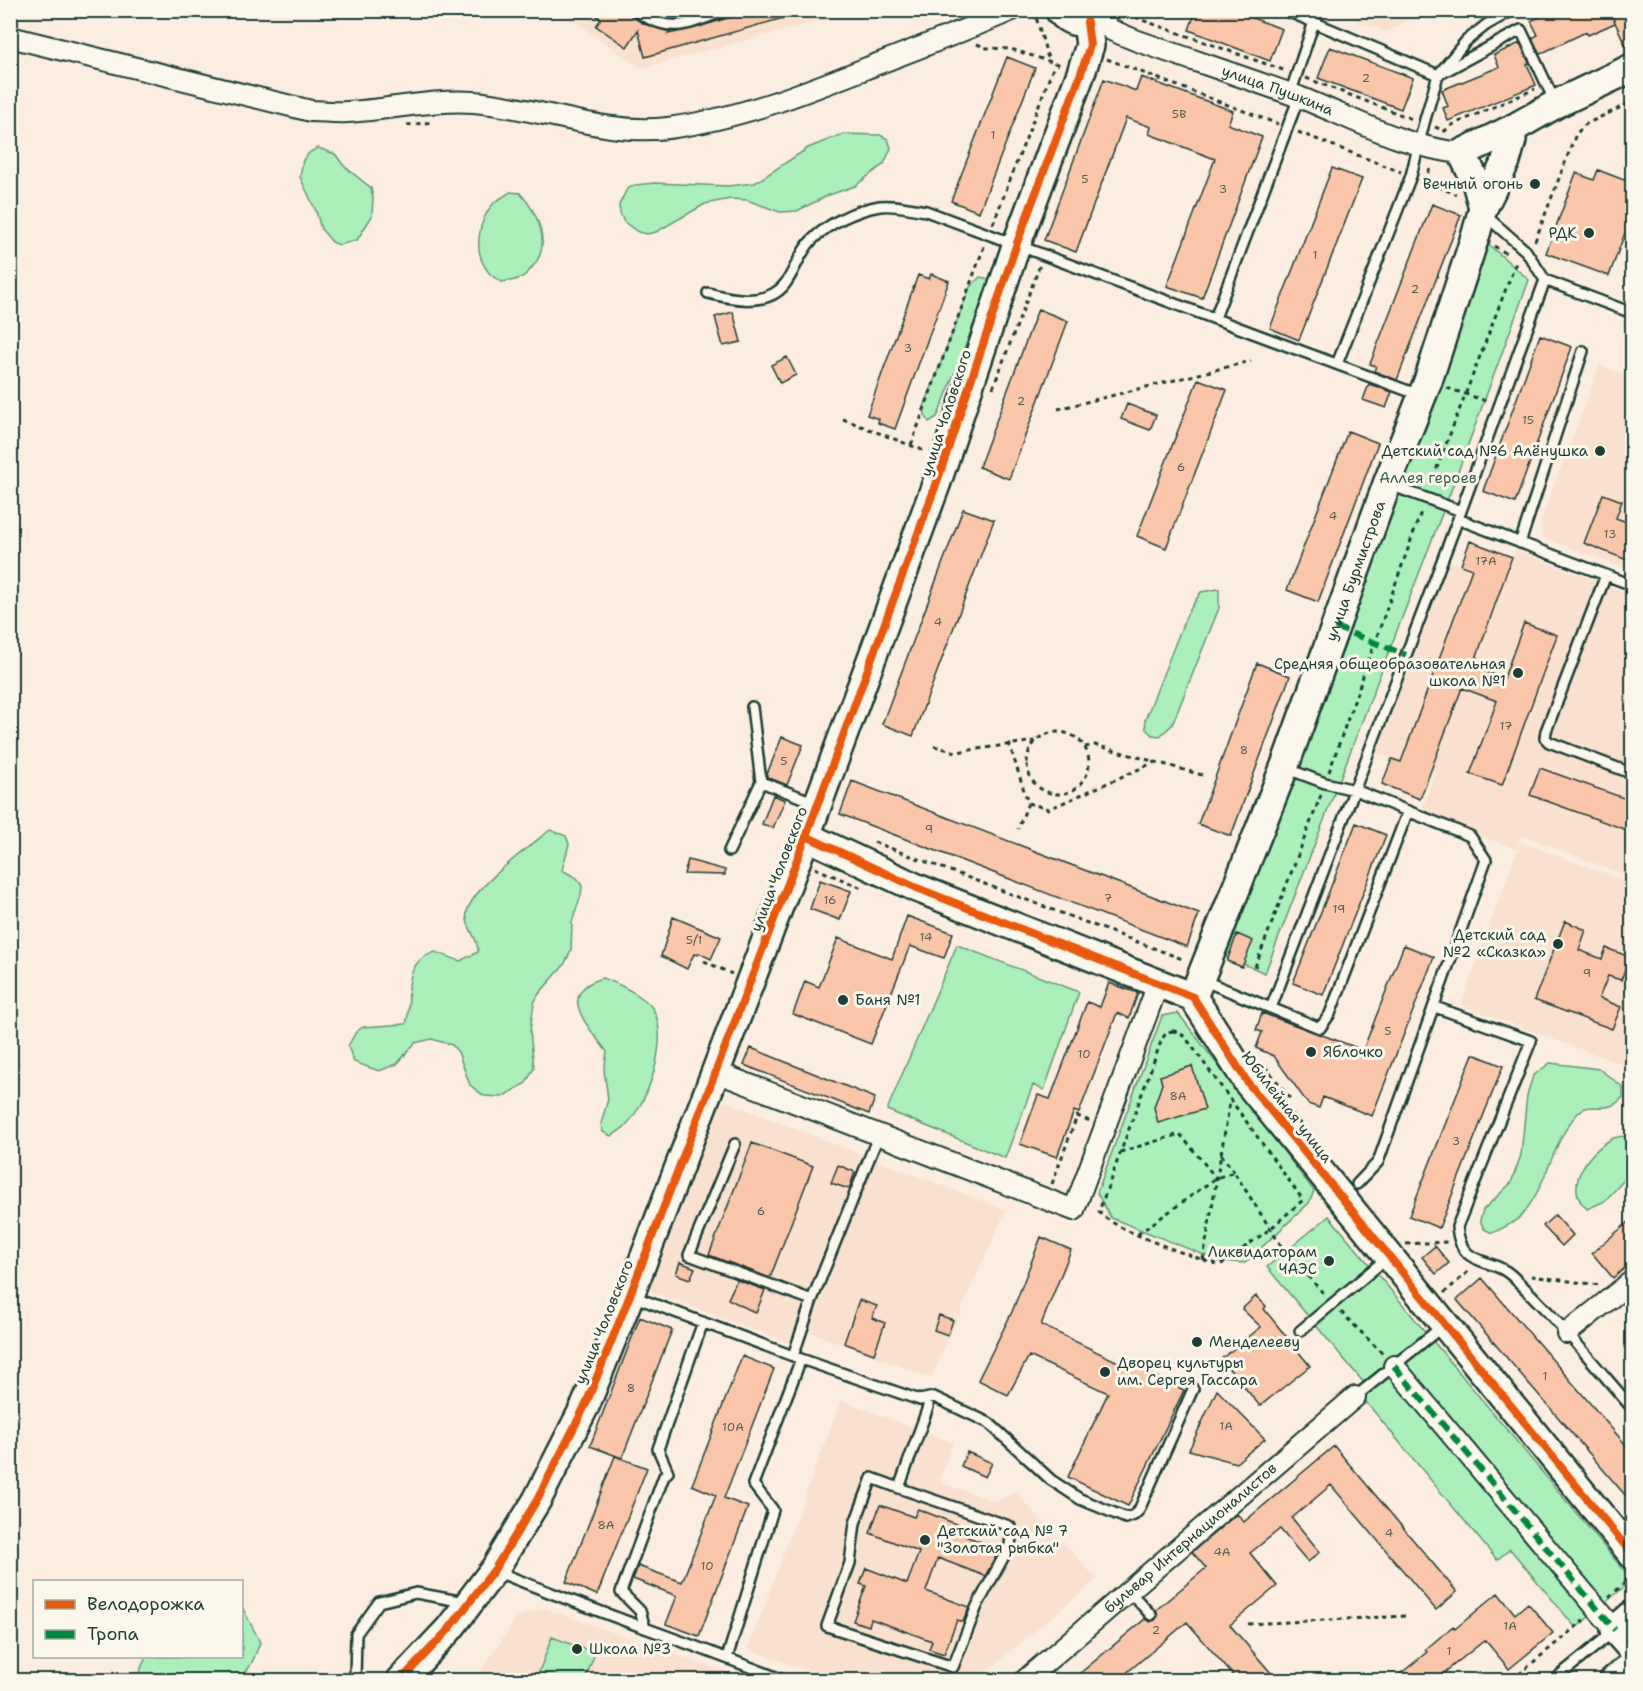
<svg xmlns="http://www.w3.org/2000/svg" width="1643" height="1691" viewBox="0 0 1643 1691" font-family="'Shantell Sans',sans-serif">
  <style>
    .built { fill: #fae1cf }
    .green { fill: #abf0bb; stroke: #659678; stroke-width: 1.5 }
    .building { fill: #f9c6a9; stroke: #1f3d34; stroke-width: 1.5 }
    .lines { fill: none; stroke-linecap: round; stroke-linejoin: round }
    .lane-casing { stroke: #1f3d34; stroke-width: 14 }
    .street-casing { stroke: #1f3d34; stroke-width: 24 }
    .secondary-casing { stroke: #1f3d34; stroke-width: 32 }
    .path { stroke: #1f3d34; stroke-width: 3; stroke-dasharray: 4.5 4.5; stroke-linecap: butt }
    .lane { stroke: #fbf7ec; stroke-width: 9 }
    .street { stroke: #fbf7ec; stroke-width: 20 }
    .secondary { stroke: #fbf7ec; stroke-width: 27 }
    .quiet { stroke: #00873e; stroke-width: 6; stroke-dasharray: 12 6; stroke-linecap: butt }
    .cycleway-casing { stroke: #fbf7ec; stroke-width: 11 }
    .cycleway { stroke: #e8590c; stroke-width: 8 }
    .poi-dot { fill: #1f3d34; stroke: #fbf7ec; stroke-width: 2 }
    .labels { text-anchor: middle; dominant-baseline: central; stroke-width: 6; stroke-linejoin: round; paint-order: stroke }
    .number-label { font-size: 12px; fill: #565f51 }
    .street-label { font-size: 15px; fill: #1f3d34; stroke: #fbf7ec }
    .poi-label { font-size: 15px; fill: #1f3d34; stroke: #fbf7ec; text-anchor: end }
    .park-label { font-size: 15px; fill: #3b614f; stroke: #fbf7ec }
  </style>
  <rect width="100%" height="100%" fill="#fbeddf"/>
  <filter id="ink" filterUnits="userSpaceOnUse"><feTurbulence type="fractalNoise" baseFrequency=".0167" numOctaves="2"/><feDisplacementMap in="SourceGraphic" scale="12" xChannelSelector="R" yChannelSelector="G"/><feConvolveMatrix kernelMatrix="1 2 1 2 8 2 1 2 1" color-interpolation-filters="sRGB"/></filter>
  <g filter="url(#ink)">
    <path class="built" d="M560,11H850L844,15L641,68Z
      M1332,11H1428L1386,32Z
      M1600,365L1632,379V571L1544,538L1540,523Z
      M1515,550L1632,594V878L1522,835L1516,849L1421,814L1434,773L1374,752L1446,560L1504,581Z
      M1520,842L1632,883V1068L1461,1005Z
      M726,1102L1006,1210L931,1378L799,1328L789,1343L644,1289L716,1107Z
      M841,1400L953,1443L940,1477L942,1483L996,1502L1015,1492L1097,1579L976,1680H833L748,1649Z
      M544,1608L749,1680H475L517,1617Z"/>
    <path class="green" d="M843,134L880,135L888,139L891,148L884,164L855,186L829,195L797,211L780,212L747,200L730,199L705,204L656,232L647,234L638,232L624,222L620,213L619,205L627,189L635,185L654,183L728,186L755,183L808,148Z
      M318,148L335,154L344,166L371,188L373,197L372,216L357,240L339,245L332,242L321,229L316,211L300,177L303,160L310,152Z
      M510,192L520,193C537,212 552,243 534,265C530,270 526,276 520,278C515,281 508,281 502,282C497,279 490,276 487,270C473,251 478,220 494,203C499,199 505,196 510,192Z
      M1488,244L1529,280L1452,488L1265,973L1220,954Z
      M980,277L989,279V285L939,413L937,417L929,422L925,415L924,407L970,287Z
      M1219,589V608L1172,725L1160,736L1152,735L1146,729L1145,720L1187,614L1201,592Z
      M550,830L566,836L569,844L562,870L577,878L582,886L581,895L572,922L571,950L564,965L538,995L534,1003L530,1031L534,1068L526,1083L502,1097L484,1096L470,1085L458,1052L452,1045L432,1039L415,1043L397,1064L379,1071L354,1062L348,1046L356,1032L363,1027L406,1024C413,1003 402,980 419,961C422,957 430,954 435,952L460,961L478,952C479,938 464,926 467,912C472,888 530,846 550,830Z
      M957,945L1079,992L1044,1090L1033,1085L1005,1158L887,1110Z
      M602,978C615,982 645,996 653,1009C670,1038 649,1102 626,1125C622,1130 616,1133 611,1136L603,1132L601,1124L608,1099L604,1070L607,1052C589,1027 554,993 602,978Z
      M1178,1013L1314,1191L1309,1203L1245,1263L1219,1261L1111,1218L1097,1193L1162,1016Z
      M1550,1063L1599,1069L1623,1087V1097C1606,1117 1591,1099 1578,1113C1551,1142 1548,1187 1520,1217C1513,1224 1501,1229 1492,1233L1484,1229L1480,1220L1483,1210L1511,1183L1521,1155L1527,1095L1533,1076Z
      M1632,1136V1171L1605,1201L1587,1209C1561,1187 1590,1149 1614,1138C1619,1136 1627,1136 1632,1136Z
      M1329,1216L1632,1580L1576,1628L1510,1549L1497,1560L1362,1397L1370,1390L1267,1267Z
      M242,1607L260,1642C255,1657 250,1670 238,1680H136L146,1657L242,1656Z
      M552,1637L595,1653L585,1680H536Z"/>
    <path class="building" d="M589,10H627L631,16L644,24L670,32L668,34L692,29L754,10H798V14L645,57L638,30L627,47L596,26L601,19Z
      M648,10H684L679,18H671Z
      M1196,10H1231L1282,29L1270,61L1189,30Z
      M1553,10H1609L1611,15L1622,10H1632V52L1629,53L1613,18L1615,23L1588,35L1586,32L1540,54L1532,38L1538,35L1531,21Z
      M1520,43L1529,63L1527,64L1536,85L1448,121L1443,108L1448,106L1442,90L1499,67L1494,55Z
      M1330,47L1413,78L1401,109L1318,78Z
      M1007,57L1035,68L979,212L951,201Z
      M1141,77L1233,111L1228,124L1262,137L1202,298L1167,286L1215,159L1149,134L1151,127L1126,118L1076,252L1044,240L1104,79L1136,91Z
      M1332,168L1362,179L1299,340L1270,328Z
      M1598,170L1632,183V214L1609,276L1546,253L1576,173L1594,180Z
      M1432,204L1461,215L1397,380L1374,371L1376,366L1370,364Z
      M931,274L949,281L895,429L878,423L879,419L867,415L918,275L929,279Z
      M1038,309L1068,321L1009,479L979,467Z
      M733,312L741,342L723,346L715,317Z
      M1540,335L1572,347L1515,503L1483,491Z
      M787,357L796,375L780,383L771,365Z
      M1198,379L1227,390L1166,548L1137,536Z
      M1369,384L1392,392L1386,408L1363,400Z
      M1127,404L1156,415L1150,430L1121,419Z
      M1348,431L1378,443L1318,602L1287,590Z
      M1603,494L1622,501L1616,518L1632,524V562L1584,543Z
      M963,509L994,520L913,736L882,724Z
      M1470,541L1512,557L1473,667L1504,678L1524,623L1557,635L1502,785L1470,774L1497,701L1462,688L1420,799L1382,784L1392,759L1401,762L1472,569L1461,565Z
      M1257,663L1290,676L1231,836L1198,824Z
      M782,737L803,745L787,785L767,777V774Z
      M1540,768L1632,801V832L1530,795Z
      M852,781L1199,914L1187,947L840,814Z
      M773,795L785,800L773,828L762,824Z
      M1356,823L1386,835L1323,995L1293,983Z
      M688,860L725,870V875L684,874Z
      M820,880L851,891L840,920L810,909Z
      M907,916L953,933L944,958L910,946L871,1044L793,1014L805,981L819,987L838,938L892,959Z
      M673,917L721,937L711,959L699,953L698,955L694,954L687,969L661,956Z
      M1565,921L1586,930L1579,950L1602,959L1606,948L1630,957L1621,980L1608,976L1599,998L1621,1007L1612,1029L1534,1000Z
      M1237,934L1253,941L1242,967L1227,961Z
      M1404,945L1434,957L1372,1116L1323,1097L1319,1108L1308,1104L1274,1056L1256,1048L1262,1032L1256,1030L1262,1013L1363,1050Z
      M1109,983L1138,993L1129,1018L1117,1013L1079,1113L1074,1111L1057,1157L1020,1144L1038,1095L1050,1099L1087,1002L1100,1007Z
      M751,1048L875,1098L869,1114L744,1065Z
      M1473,1054L1503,1066L1439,1228L1409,1216Z
      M1192,1066L1205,1109L1158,1123L1154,1107L1162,1084L1160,1076Z
      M752,1143L813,1166L770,1278L709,1255Z
      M838,1165L855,1172L849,1189L831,1183Z
      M1555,1215L1573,1235L1562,1246L1543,1226Z
      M1632,1219V1262L1613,1278L1592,1253Z
      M1041,1237L1071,1250L1041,1325L1122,1364L1123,1361L1184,1390L1128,1506L1068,1477L1108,1393L1029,1356L1008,1395L978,1380L1012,1312Z
      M1435,1246L1449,1263L1436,1274L1422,1257Z
      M680,1262L695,1268L690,1279L676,1274Z
      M1482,1278L1632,1452V1503L1457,1300Z
      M737,1280L765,1290L756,1313L728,1299Z
      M1256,1296L1266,1306L1264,1309L1310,1366L1260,1406L1221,1359L1261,1327L1242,1309Z
      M859,1300L877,1306L872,1318L885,1323L874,1354L844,1343Z
      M939,1315L953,1320L948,1335L934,1330Z
      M640,1317L672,1330L622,1458L590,1446Z
      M742,1356L774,1369L724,1498L748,1507L699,1636L666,1624L677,1596L633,1579L638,1566L682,1582L716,1495L692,1485Z
      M1217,1390L1265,1439L1236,1463L1189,1450Z
      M1334,1446L1457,1592L1436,1610L1331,1485L1292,1518L1320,1552L1308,1562L1280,1529L1250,1553L1277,1586L1230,1625L1277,1680H1237L1187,1622L1118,1680H1072L1145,1619L1150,1622L1155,1620L1158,1616L1156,1610L1206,1568L1192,1552L1237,1514L1244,1522Z
      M967,1452L992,1463L985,1477L961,1466Z
      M615,1456L647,1468L597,1595L566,1582Z
      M880,1505L914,1517L918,1509L951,1522L968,1528L965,1536L1000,1549L985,1576L938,1558L926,1591L969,1607L963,1622L957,1620L944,1654L929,1649L932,1641L910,1633L871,1619L869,1626L853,1621L866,1586L860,1584L866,1568L907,1584L919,1552L870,1533Z
      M1498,1593L1515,1614L1528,1603L1553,1633L1509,1669L1485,1640L1435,1680H1393L1427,1652L1425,1650L1453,1626L1455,1629Z"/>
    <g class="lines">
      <defs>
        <path id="lane" d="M634,10C673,36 687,24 727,10
          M1285,10L1438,75L1521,30L1555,102
          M1290,94L1314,22
          M1486,216L1526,251L1545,280L1632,313
          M708,293C731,299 768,307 785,284C795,271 800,252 811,241C828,223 856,210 880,206C894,204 912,209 926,211L1419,395
          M1215,318L1299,97
          M1337,364L1411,176L1424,123L1438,75L1466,41L1486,25L1513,10
          M1390,485L1461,511
          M1458,519L1632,585
          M1520,543L1583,351
          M1606,575L1546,731L1545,738L1549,742L1628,772
          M752,707L761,782
          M1285,768L1325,783L1355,790L1470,836L1486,860L1378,1162L1357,1184
          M729,851L761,782L816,803
          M1202,980L1320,1028L1330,1014L1408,811
          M1435,1007L1531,1041L1457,1227C1461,1269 1490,1256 1511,1275C1555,1316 1593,1363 1632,1408
          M1271,1008L1458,519L1545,280
          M735,1144L689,1255L812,1300
          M632,1296L801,1359L911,1397L920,1400L934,1397L989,1423L1051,1480L1080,1499L1126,1518L1134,1515L1139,1510L1193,1389
          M1300,1331L1387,1258
          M793,1356L812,1300L879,1134
          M1355,1397L1444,1325
          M899,1488L1009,1526L1012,1529L1010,1545L977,1606L953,1667L827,1626L850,1563L855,1523L872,1478L899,1488L928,1407V1399
          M496,1571C590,1610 688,1642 783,1680
          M1130,1592L1151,1615
          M645,1628L640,1611L621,1592L664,1476L668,1472L658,1449L703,1322
          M727,1658L773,1510L753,1484L801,1359
          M355,1680L356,1634L379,1602L416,1593L464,1602
          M1554,1680L1613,1632"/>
        <g id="street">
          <path id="s1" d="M1098,18L1111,30L1135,40C1189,59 1244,77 1299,97C1352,118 1405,148 1462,153"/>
          <path d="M10,37L311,111C323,111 335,113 347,112C389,110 432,99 474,102C538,107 605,136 668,128C739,119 806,92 872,66C919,48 966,30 1012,10"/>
          <path d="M716,1072L1074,1210L1158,984"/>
          <path d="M1567,1333L1632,1281"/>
          <path d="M1394,1366L1615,1630"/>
          <path id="s2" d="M1025,1680L1355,1397"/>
        </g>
        <g id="secondary">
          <path d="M1059,10C1072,27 1091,25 1105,10"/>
          <path d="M1483,208L1476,182L1462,153L1512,129L1556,104L1632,68"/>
          <path d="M806,836L917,888L1193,997L1248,1083L1632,1554"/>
          <path id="s3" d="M1193,997L1284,768L1387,484L1428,381L1476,234L1483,208L1506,161L1512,140V129"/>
          <path d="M1632,1615L1615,1630L1632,1649"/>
          <path d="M401,1680L450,1628L494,1570L537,1500L586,1404L630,1295L806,836L937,482L1017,243L1081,73L1090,45L1087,22"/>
          <path d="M1614,1680L1632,1665"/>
        </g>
      </defs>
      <use href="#lane" class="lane-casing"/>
      <use href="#street" class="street-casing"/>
      <use href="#secondary" class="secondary-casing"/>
      <path class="path" d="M1034,10L1049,62
        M1129,10L1134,16L1142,20L1286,71
        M977,44L987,48L1011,49L1061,65
        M1107,59L1278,124
        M1306,78L1412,119
        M407,125L433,122
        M1435,127L1445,131
        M1298,132L1401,172
        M1444,132L1450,126L1535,89
        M1421,180L1456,194
        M1424,181L1431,166
        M993,224L1055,63
        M1535,241L1576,134L1586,124L1632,102
        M1494,246L1509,255
        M993,388L1040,265
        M1447,388L1489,402
        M1058,409L1251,361
        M843,419L925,451
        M911,445L985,244
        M1430,486L1517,260
        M1027 763a31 31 0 1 1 62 0a31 31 0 1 1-62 0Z
        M1009,743L1028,803L1018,829
        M934,746L956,752L1035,741
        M1085,747L1095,745L1206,776
        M1329,772L1422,509
        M1028,803L1049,809L1155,762
        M874,842L1185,960
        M815,868L862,888
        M704,961L732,974
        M1255,967L1321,795
        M1173,1031L1179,1032L1186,1038L1303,1200L1270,1229L1220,1265C1196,1258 1109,1229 1099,1211L1162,1039L1167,1032Z
        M1265,1066L1292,1101
        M1120,1152L1180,1134L1216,1178
        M1221,1154L1234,1172
        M1052,1184L1077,1116L1090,1121
        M1138,1234L1216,1178L1234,1172L1282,1247L1324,1294
        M1406,1244L1447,1242
        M1203,1260L1230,1101
        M1531,1276L1599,1285
        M1444,1293L1470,1270
        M1341,1312L1383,1354
        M1609,1597L1632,1577
        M1248,1624L1405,1616
        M1512,1680L1584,1620"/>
      <use href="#lane" class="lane"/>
      <use href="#street" class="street"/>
      <use href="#secondary" class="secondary"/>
      <path class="quiet" d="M1335,627L1406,655
        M1394,1366L1615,1630"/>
      <defs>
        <path id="cycleway" d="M806,836L917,888L1193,997L1248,1083L1632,1554
          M401,1680L450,1628L494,1570L537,1500L586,1404L630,1295L806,836L937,482L1017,243L1081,73L1090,45L1087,22"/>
      </defs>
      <use href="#cycleway" class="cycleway-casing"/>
      <use href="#cycleway" class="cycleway"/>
    </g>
  </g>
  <g class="poi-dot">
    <circle cx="1535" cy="184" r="6"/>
    <circle cx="1589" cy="233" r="6"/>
    <circle cx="1600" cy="451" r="6"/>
    <circle cx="1518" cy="673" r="6"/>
    <circle cx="1558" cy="944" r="6"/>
    <circle cx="843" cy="1000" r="6"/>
    <circle cx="1311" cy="1052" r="6"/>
    <circle cx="1329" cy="1261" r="6"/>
    <circle cx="1197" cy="1342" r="6"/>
    <circle cx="1105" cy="1372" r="6"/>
    <circle cx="925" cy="1540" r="6"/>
    <circle cx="577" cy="1649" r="6"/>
  </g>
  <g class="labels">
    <g class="number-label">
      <text x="1366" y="78">2</text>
      <text x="1179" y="114">5В</text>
      <text x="993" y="135">1</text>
      <text x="1085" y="179">5</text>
      <text x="1223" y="189">3</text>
      <text x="1315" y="255">1</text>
      <text x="1415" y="289">2</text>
      <text x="908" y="348">3</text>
      <text x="1021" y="401">2</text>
      <text x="1528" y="420">15</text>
      <text x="1181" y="467">6</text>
      <text x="1333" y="516">4</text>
      <text x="1610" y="534">13</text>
      <text x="1486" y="561">17А</text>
      <text x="938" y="622">4</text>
      <text x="1506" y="726">17</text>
      <text x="1244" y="750">8</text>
      <text x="784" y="761">5</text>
      <text x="929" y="829">9</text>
      <text x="1108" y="898">7</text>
      <text x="830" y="900">16</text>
      <text x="1339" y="909">19</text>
      <text x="926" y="937">14</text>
      <text x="694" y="940">5/1</text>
      <text x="1587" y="973">9</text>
      <text x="1388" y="1031">5</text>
      <text x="1084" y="1054">10</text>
      <text x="1178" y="1096">8А</text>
      <text x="1456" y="1141">3</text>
      <text x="761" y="1211">6</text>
      <text x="1545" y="1376">1</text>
      <text x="631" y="1388">8</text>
      <text x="1226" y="1426">1А</text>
      <text x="733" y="1427">10А</text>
      <text x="606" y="1525">8А</text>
      <text x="1389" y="1533">4</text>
      <text x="1222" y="1552">4А</text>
      <text x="707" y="1566">10</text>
      <text x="1510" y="1626">1А</text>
      <text x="1156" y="1630">2</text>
      <text x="1449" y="1651">1</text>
    </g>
    <g class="street-label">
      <text stroke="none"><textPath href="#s1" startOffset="195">улица Пушкина</textPath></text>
      <text transform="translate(946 413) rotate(-72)">улица Чоловского</text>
      <text stroke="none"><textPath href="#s3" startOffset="456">улица Бурмистрова</textPath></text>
      <text transform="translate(779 869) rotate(-69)">улица Чоловского</text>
      <text transform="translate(1287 1107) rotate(52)">Юбилейная улица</text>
      <text transform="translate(604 1322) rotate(-68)">улица Чоловского</text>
      <text stroke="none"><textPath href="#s2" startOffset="218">бульвар Интернационалистов</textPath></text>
    </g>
    <g class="poi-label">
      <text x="1523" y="184">Вечный огонь</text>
      <text x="1577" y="233">РДК</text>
      <text x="1588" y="451">Детский сад №6 Алёнушка</text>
      <text x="1506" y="664">Средняя общеобразовательная<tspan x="1506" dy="17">школа №1</tspan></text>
      <text x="1546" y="935">Детский сад<tspan x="1546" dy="17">№2 «Сказка»</tspan></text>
      <text x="855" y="1000" text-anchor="start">Баня №1</text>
      <text x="1323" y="1052" text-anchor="start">Яблочко</text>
      <text x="1317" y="1252">Ликвидаторам<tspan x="1317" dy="17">ЧАЭС</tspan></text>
      <text x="1209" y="1342" text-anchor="start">Менделееву</text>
      <text x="1117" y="1363" text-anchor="start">Дворец культуры<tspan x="1117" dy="17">им. Сергея Гассара</tspan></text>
      <text x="937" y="1531" text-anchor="start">Детский сад № 7<tspan x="937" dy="17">"Золотая рыбка"</tspan></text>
      <text x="589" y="1649" text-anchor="start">Школа №3</text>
    </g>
    <g class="park-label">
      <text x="1428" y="478">Аллея героев</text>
    </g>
  </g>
  <rect width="1643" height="1691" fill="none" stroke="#fbf7ec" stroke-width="36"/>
  <rect x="18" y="18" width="1607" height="1655" fill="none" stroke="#1f3d34" stroke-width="2" filter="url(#ink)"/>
  <rect x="33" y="1580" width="210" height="78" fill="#fbf7ec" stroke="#a3ada2" stroke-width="1.5"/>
  <rect x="45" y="1600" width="30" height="9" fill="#e8590c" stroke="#a3ada2" stroke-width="1.5"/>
  <text x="87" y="1610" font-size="18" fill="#1f3d34">Велодорожка</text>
  <rect x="45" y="1630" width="30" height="9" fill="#00873e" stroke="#a3ada2" stroke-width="1.5"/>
  <text x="87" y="1640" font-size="18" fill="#1f3d34">Тропа</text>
</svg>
